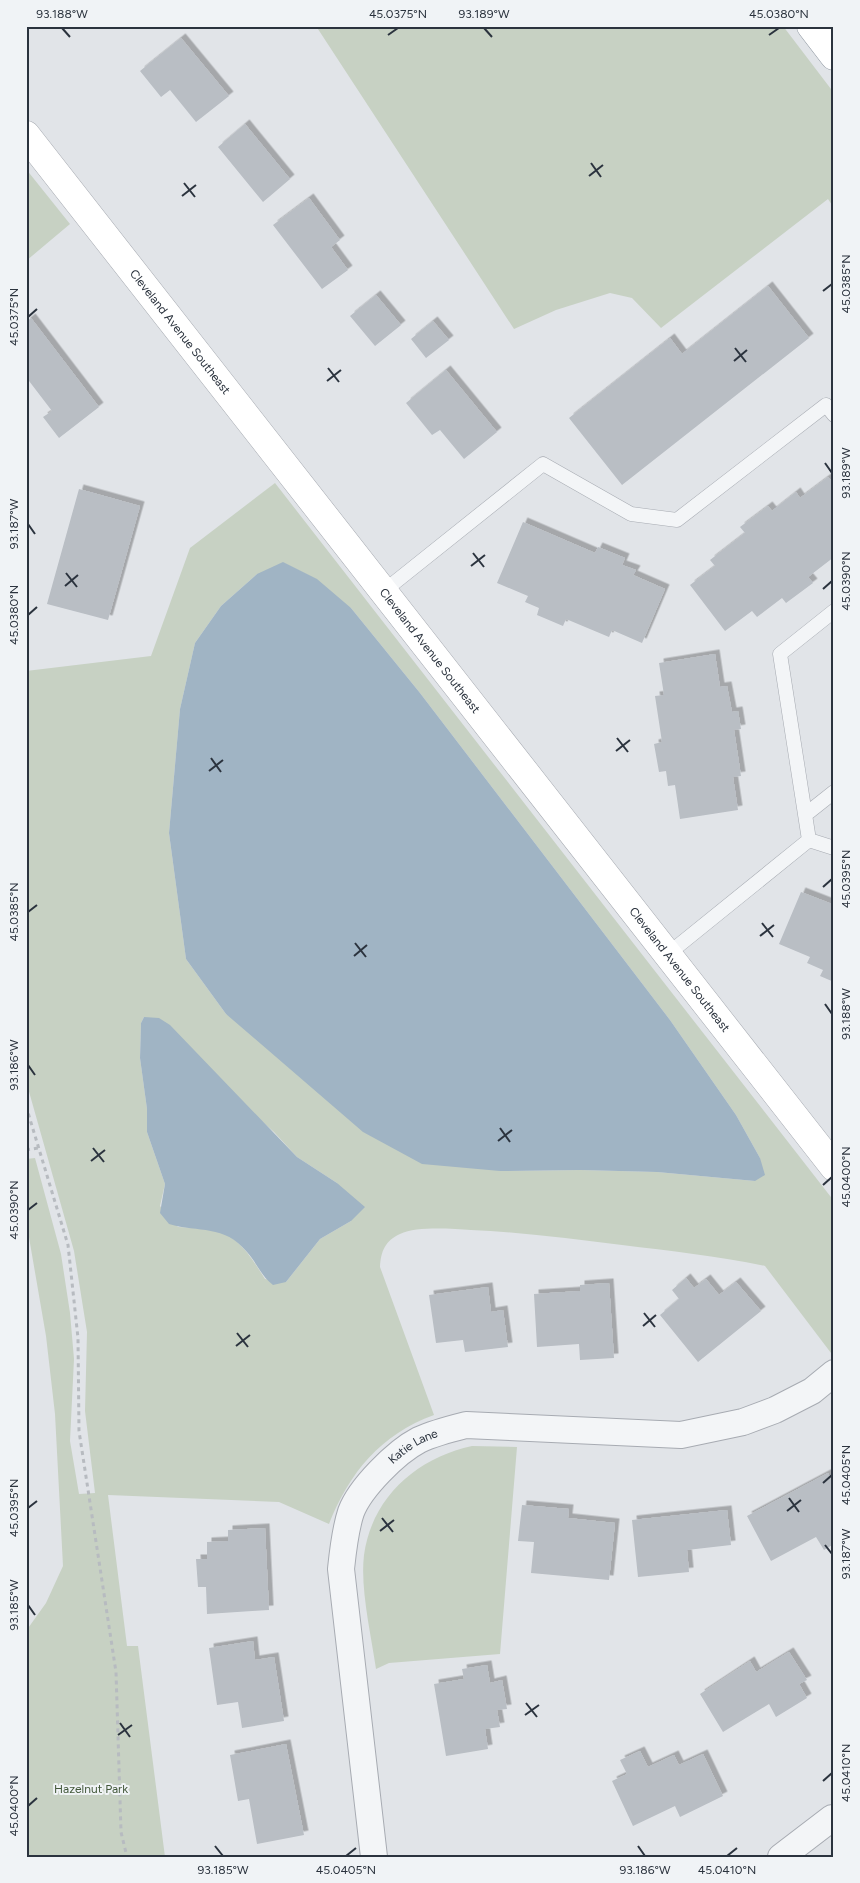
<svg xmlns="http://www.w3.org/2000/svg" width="860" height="1883" viewBox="0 0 860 1883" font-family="Figtree,sans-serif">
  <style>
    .green { fill: #c7d1c3; fill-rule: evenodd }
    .water { fill: #a0b4c4 }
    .building { fill: #b9bec4; filter: url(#shadow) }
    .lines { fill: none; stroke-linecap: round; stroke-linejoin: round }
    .lane-casing { stroke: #a7abb2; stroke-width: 15 }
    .street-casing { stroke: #a7abb2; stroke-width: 28 }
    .secondary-casing { stroke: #a7abb2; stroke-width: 29 }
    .highway-casing { stroke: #8a939d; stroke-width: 29 }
    .path { stroke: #b7bbc0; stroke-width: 3; stroke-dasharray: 4 4; stroke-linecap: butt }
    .lane { stroke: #f3f5f7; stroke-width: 14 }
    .street { stroke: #f3f5f7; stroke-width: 26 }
    .secondary { stroke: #fff; stroke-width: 28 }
    .highway { stroke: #fff; stroke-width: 28 }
    .ticks { fill: none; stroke: #2b333e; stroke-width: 2 }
    .labels { text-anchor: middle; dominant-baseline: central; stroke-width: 4; stroke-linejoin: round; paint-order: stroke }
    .street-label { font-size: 12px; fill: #2b333e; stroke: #f0f3f6 }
    .park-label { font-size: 12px; fill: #42583a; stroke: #f0f3f6 }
    .neatline { fill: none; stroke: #2b333e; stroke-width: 2 }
    .ticks-label { font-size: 12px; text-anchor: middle; fill: #2b333e }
  </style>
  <defs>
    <filter id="shadow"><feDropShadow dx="4.5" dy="-4.5" stdDeviation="0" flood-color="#0004"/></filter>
  </defs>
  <rect width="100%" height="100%" fill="#e1e4e8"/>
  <path class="green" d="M316,26H783L834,93V208L828,199L661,328L632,298L610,293L556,310L514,329Z
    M26,169L70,224L26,261Z
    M275,483L834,1201V1351L831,1353L765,1266C718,1256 670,1251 622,1245C572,1239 522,1232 471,1230C452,1229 417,1226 400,1234C385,1241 381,1251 380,1267L434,1415C381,1434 349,1473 329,1524L279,1502L108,1495L127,1646H138L165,1857H26V1631L46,1603L63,1566L55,1414L46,1336L26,1220V1159L35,1158L61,1254L70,1313L74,1359L70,1441L79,1494L95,1493L85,1411L87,1332L74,1251L26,1081V671L151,656L190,548ZM257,574L351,608L420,693L670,1020L736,1115L760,1158L755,1181L657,1172L581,1170L500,1171L226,1014L186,959L169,833L180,709L195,643L221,606ZM144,1017L274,1132L297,1157L337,1183L351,1221L320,1239L286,1282L265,1279C252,1259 239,1235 214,1230C203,1228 190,1228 178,1227L160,1206L165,1184L147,1132V1109L140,1058L141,1023Z
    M472,1446L517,1447L500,1654L389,1663L376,1669C371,1634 360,1589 364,1555C372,1497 417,1458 472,1446Z"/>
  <path class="water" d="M283,562L317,579L351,608L420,693L670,1020L736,1115L760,1158L765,1175L755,1181L657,1172L581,1170L500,1171L422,1164L363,1132L226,1014L186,959L169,833L180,709L195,643L221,606L257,574Z
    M144,1017L159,1018L170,1025L297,1157L337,1183L365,1207L351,1221L320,1239L286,1282L273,1285C261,1276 257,1263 247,1252C224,1224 199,1233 169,1224L160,1213L165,1184L147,1132V1109L140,1058L141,1023Z"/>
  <path class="building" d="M181,38L229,96L196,122L170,90L161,97L140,71Z
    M245,124L290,179L263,202L218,147Z
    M309,198L340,240L331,247L348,270L322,289L273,225Z
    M768,286L809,338L622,485L569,418L670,338L682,354Z
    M376,295L401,325L375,346L350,316Z
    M31,318L99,407L59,438L43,417L52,411L26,377V322Z
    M433,321L449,340L426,358L411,339Z
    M446,370L497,432L464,459L440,430L432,435L406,403Z
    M828,477L834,484V557L808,577L813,583L786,603L782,598L757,617L752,611L725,631L690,585L715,566L710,560L745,533L740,527L768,506L772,511L796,492L800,498Z
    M79,489L140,506L108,620L47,604Z
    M523,522L595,553L598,547L625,558L622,565L636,570L633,575L665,589L642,643L612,630L609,637L566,619L563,626L537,615L539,608L525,602L528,596L497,583Z
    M715,654L720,687L727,686L732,712L738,711L741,729L734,730L741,776L733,777L738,810L680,819L675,785L668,786L666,771L659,772L654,744L662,742L655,696L664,695L659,663Z
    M801,892L832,904L834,900V982L820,976L823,970L807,963L810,957L779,944Z
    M686,1278L694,1288L706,1279L719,1295L736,1282L761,1311L698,1362L660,1315L679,1299L672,1290Z
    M609,1283L614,1358L580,1360L579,1344L537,1347L534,1294L580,1291V1285Z
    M488,1287L491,1312L503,1310L508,1347L465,1352L463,1340L436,1343L429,1295Z
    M828,1473L834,1484V1544L824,1550L816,1537L771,1561L747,1516Z
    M522,1505L569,1509L568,1518L615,1523L609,1580L531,1573L534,1542L518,1541Z
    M727,1510L731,1545L687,1550L689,1572L638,1577L632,1520Z
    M265,1528L269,1610L207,1614L206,1587H198L196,1559H207V1542L228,1541V1530Z
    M253,1641L255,1660L274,1657L284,1721L242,1728L238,1702L217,1705L209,1648Z
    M789,1652L807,1680L799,1684L807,1698L776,1717L769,1704L723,1732L700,1694L750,1661L756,1672Z
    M487,1665L490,1683L502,1680L507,1709L497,1710L500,1727L485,1729L488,1749L446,1756L434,1684L464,1679L462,1669Z
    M286,1744L304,1835L257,1844L249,1799L238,1801L230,1755Z
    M640,1751L648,1767L674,1755L679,1765L703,1754L723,1796L680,1817L675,1806L633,1826L612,1781L627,1774L620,1760Z"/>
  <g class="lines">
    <defs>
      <path id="lane" d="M384,591L543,464L631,514L677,520L826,405L834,415
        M805,815L834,792
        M809,840L780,654L834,611
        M668,954L809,840L834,848"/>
      <g id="street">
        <path id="s1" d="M374,1857L341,1569C343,1550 345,1530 351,1512C360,1488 396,1452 419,1440C434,1433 450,1429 466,1425L681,1435L743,1422L775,1410L812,1391L834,1373"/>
        <path d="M781,1857L832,1818"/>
      </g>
      <g id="secondary">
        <path id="s2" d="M26,135L834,1167"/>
      </g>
      <path id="highway" d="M811,26L834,56"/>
    </defs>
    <use href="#lane" class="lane-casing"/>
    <use href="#street" class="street-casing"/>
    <use href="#secondary" class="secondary-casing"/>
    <use href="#highway" class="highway-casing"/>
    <path class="path" d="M26,1106L68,1245L78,1338L79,1431L116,1672L121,1832L127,1857
      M26,1150L38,1148"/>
    <use href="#lane" class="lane"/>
    <use href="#street" class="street"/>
    <use href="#secondary" class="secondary"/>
    <use href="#highway" class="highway"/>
  </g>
  <path class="ticks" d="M62,28L70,37M484,28L492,37M388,35L398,28M769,35L779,28M591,163L601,177M589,176L603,165M184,183L195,197M182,196L196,185M823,291L832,284M28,317L37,309M735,348L746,362M734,361L747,350M328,368L339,382M327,381L341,370M825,463L832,473M28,524L35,534M473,553L484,567M471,566L485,555M66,573L77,587M65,586L78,575M823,589L832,581M28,615L37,607M617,738L628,752M616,751L630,740M211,758L221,772M209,771L223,760M823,887L832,879M28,912L37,905M762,923L773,937M760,936L774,925M355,943L366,957M354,956L367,945M825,1004L832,1014M28,1065L35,1075M500,1128L510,1142M498,1141L512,1130M93,1148L104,1162M91,1161L105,1150M823,1185L832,1177M28,1210L37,1203M644,1313L655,1327M643,1326L656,1315M237,1333L248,1347M236,1346L250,1335M823,1483L832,1475M789,1498L799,1512M28,1508L37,1501M787,1511L801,1500M382,1518L393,1532M380,1531L394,1520M825,1545L832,1554M28,1605L35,1615M526,1703L537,1717M525,1715L539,1705M120,1723L130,1737M118,1735L132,1725M823,1781L832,1773M28,1806L37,1798M215,1846L223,1856M638,1846L645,1856M346,1856L356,1848M727,1856L737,1848"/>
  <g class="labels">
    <g class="street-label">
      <text stroke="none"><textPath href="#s2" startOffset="250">Cleveland Avenue Southeast</textPath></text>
      <text stroke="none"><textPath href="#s2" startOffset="655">Cleveland Avenue Southeast</textPath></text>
      <text stroke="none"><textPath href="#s2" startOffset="1060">Cleveland Avenue Southeast</textPath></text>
      <text stroke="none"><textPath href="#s1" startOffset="440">Katie Lane</textPath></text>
    </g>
    <g class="park-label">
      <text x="91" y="1789">Hazelnut Park</text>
    </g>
  </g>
  <rect width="860" height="1883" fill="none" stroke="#f0f3f6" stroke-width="55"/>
  <rect x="28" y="28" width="804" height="1828" class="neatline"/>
  <g class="ticks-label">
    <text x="62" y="18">93.188°W</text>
    <text x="398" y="18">45.0375°N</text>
    <text x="484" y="18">93.189°W</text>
    <text x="779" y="18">45.0380°N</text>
    <text transform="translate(846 284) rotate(-90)" y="4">45.0385°N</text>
    <text transform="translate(14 317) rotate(-90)" y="4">45.0375°N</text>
    <text transform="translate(846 473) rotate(-90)" y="4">93.189°W</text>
    <text transform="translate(14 524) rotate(-90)" y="4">93.187°W</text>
    <text transform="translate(846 581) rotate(-90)" y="4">45.0390°N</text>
    <text transform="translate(14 615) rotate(-90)" y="4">45.0380°N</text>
    <text transform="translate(846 879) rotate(-90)" y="4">45.0395°N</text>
    <text transform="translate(14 912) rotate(-90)" y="4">45.0385°N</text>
    <text transform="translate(846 1014) rotate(-90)" y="4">93.188°W</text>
    <text transform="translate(14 1065) rotate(-90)" y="4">93.186°W</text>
    <text transform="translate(846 1177) rotate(-90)" y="4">45.0400°N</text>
    <text transform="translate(14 1210) rotate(-90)" y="4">45.0390°N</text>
    <text transform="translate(846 1475) rotate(-90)" y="4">45.0405°N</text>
    <text transform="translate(14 1508) rotate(-90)" y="4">45.0395°N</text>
    <text transform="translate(846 1554) rotate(-90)" y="4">93.187°W</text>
    <text transform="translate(14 1605) rotate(-90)" y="4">93.185°W</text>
    <text transform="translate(846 1773) rotate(-90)" y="4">45.0410°N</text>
    <text transform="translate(14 1806) rotate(-90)" y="4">45.0400°N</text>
    <text x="223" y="1874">93.185°W</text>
    <text x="346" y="1874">45.0405°N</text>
    <text x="645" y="1874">93.186°W</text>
    <text x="727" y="1874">45.0410°N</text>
  </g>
</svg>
